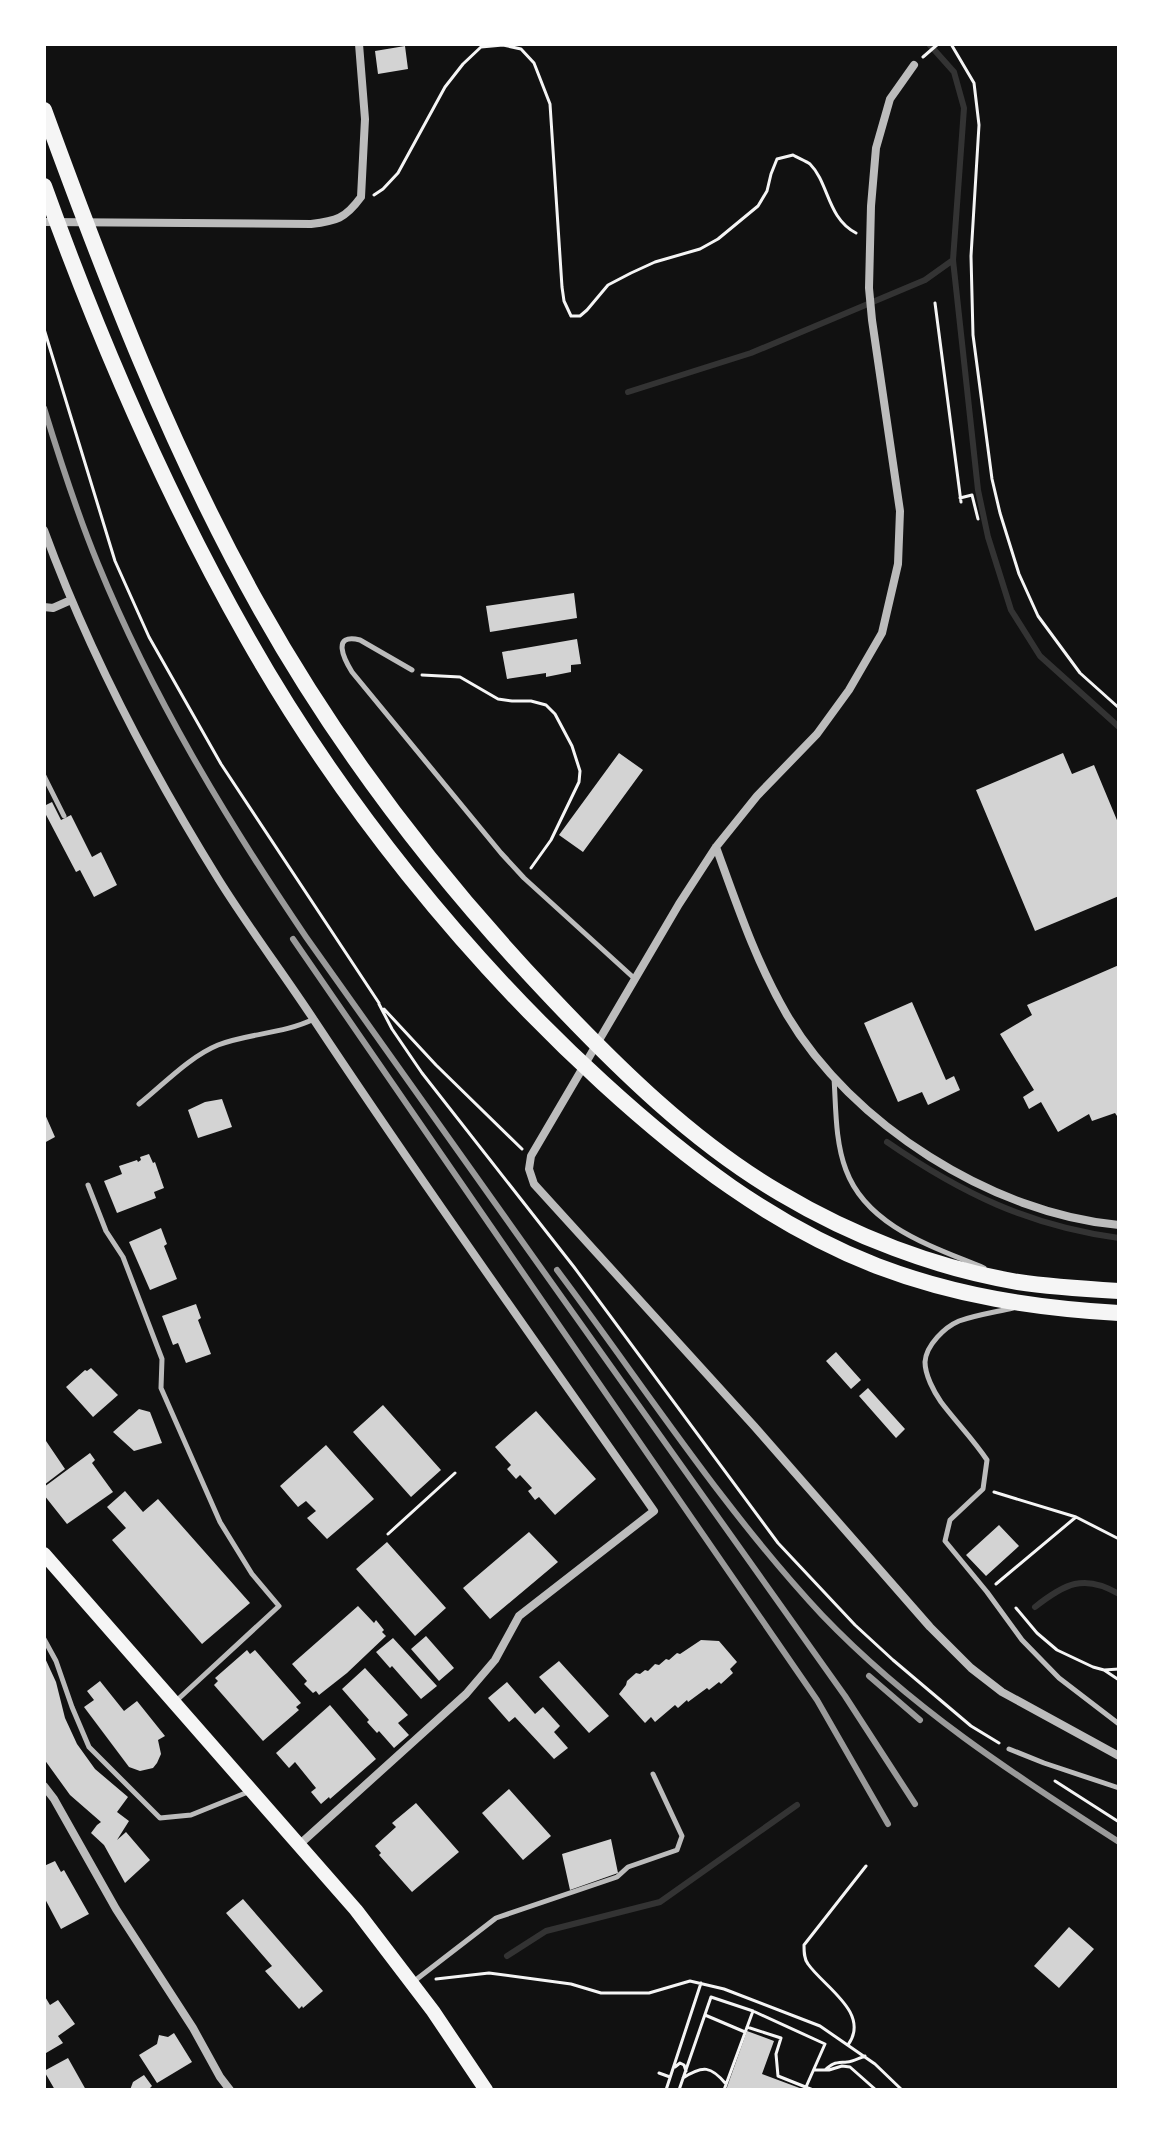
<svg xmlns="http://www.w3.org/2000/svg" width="1163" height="2134" viewBox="0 0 1163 2134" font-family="'Varela Round',sans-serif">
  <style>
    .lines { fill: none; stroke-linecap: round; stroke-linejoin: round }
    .stream { stroke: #333; stroke-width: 6 }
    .building { fill: #d3d3d3 }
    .path { stroke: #f5f5f5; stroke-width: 3 }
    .service { stroke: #bcbcbc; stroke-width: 5 }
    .minor { stroke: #bcbcbc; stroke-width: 8 }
    .primary { stroke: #f5f5f5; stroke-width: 14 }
    .trunk { stroke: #f5f5f5; stroke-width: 16 }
    .rail { stroke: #9a9a9a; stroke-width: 6 }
  </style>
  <rect width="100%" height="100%" fill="#111"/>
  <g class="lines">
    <path class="stream" d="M929,44L954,72L964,108L953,260L978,490L988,537L1011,610L1040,656L1119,727
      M628,392L751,353L925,280L953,260
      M887,1142C961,1193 1029,1226 1119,1238
      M1035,1607C1064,1584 1084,1573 1119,1594
      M507,1956L546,1931L660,1902L797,1805"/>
  </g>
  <path class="building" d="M405,46L408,69L378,74L375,51Z
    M574,593L577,618L490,632L486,606Z
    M577,639L581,664L571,665V672L546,677V673L507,679L502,652Z
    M619,753L643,770L583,852L559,835Z
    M1063,753L1072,774L1094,765L1119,825V896L1035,931L976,790Z
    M52,802L61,820L71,815L92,857L101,852L117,885L94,897L80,870L76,872L44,811V806Z
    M1119,965V1119L1115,1113L1092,1121L1089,1114L1058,1132L1041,1102L1029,1109L1023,1097L1034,1090L1000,1034L1032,1015L1027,1005Z
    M912,1002L946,1080L954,1076L960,1090L928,1105L922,1092L898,1102L864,1023Z
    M222,1099L232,1127L198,1138L188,1110L205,1102Z
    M44,1112L55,1137L44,1143Z
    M149,1154L153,1163L155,1162L164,1188L154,1192L156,1198L117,1213L104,1181L122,1174L119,1166L137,1160L138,1162L141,1160L140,1157Z
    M161,1228L167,1244L164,1246L177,1279L150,1290L129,1242Z
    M196,1304L201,1318L198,1320L211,1354L186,1363L178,1343L173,1345L162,1316Z
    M836,1352L861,1380L851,1389L826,1361Z
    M91,1368L118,1395L93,1417L66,1387L85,1370L87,1371Z
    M868,1388L905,1429L896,1438L859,1396Z
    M383,1405L441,1470L411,1497L353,1432Z
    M139,1409L150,1412L162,1443L134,1451L113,1432Z
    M536,1411L596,1479L555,1515L539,1497L535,1500L528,1491L532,1488L520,1475L516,1479L507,1469L511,1465L495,1447Z
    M44,1438L65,1469L44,1485Z
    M326,1445L374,1499L327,1539L307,1518L316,1511L306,1501L298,1507L280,1486Z
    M90,1453L95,1460L92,1463L113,1492L67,1524L44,1495V1487Z
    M125,1491L143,1512L158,1499L250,1603L202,1644L112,1540L126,1528L107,1507Z
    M999,1525L1019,1546L986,1576L966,1555Z
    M529,1532L558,1562L490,1619L463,1588Z
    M387,1542L446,1608L415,1636L356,1569Z
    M358,1606L374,1623L376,1620L384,1630L382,1632L386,1636L347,1673L319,1695L316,1691L313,1693L304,1684L307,1681L292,1664Z
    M426,1636L454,1668L439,1681L411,1649Z
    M393,1638L437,1686L421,1699L392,1666L390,1668L376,1652Z
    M701,1640L719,1641L737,1662L730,1669L733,1673L721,1684L719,1682L709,1690L707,1688L688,1702L687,1700L678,1708L675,1705L655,1722L651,1717L645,1723L619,1694L626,1685L627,1681L636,1673L640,1674L645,1670L648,1671L655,1664L659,1665L666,1659L669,1660L677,1653L680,1654Z
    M247,1650L250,1654L255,1650L301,1703L296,1707L299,1710L263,1741L214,1685L218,1681L215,1678Z
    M44,1656L56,1682L65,1718L77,1744L95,1769L128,1797L117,1812L129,1821L117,1840L126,1832L150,1860L125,1883L104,1845L91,1833L97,1825L101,1822L70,1795L44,1759Z
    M559,1661L609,1716L589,1733L539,1677Z
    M365,1668L408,1715L398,1723L409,1735L394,1748L379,1731L377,1733L367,1722L369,1720L342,1689Z
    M100,1681L124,1711L137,1701L165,1736L158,1740L161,1754L157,1763L153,1768L140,1771L129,1767L84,1707L94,1700L87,1691Z
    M507,1682L535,1714L543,1707L560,1726L554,1732L568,1748L554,1759L515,1717L509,1722L488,1698Z
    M330,1705L376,1759L330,1799L329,1797L321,1804L311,1792L316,1788L295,1762L289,1768L276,1753Z
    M509,1789L551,1836L523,1860L482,1813Z
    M416,1803L459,1852L412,1892L379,1855L381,1853L375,1846L396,1827L392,1823Z
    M611,1839L618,1873L570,1890L562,1854Z
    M55,1861L61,1872L64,1870L89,1914L61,1929L44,1897V1866Z
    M243,1899L323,1991L303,2008L302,2006L299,2009L265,1971L272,1966L226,1913Z
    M1069,1927L1094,1949L1059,1988L1034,1966Z
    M44,1995L50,2005L58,2000L75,2024L58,2036L63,2043L46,2053L44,2050Z
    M747,2031L774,2041L762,2074L805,2090H726Z
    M174,2033L192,2062L157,2083L139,2055L157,2044L159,2035L168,2037Z
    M68,2058L86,2090H55L44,2071Z
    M144,2075L152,2086L148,2090H130L133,2082Z"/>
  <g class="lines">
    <path class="path" d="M951,44L974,83L979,125L971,256L973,335L992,479L1000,513L1019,574L1038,616L1080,673L1119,708
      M923,57L938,44
      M374,195L383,189L398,173L445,87L463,64L481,47L503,45L521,49L534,63L550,104L562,287L564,301L571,316H580L587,310L608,285L631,273L655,262L700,249L718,239L758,206L767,191L771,174L777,159L793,155C798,158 806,161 810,164C829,183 827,218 856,233
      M935,303L961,502
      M44,329L115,561L149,637L221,764L379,1003
      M960,498L972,495L978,519
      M422,675L460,677L498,699L512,701H531L546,705L555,714L572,746L580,771L579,782L551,840L531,868
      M379,1004L392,1029L422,1073L574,1267L778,1543L855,1625L893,1660L971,1726L999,1743
      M384,1009L436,1065L522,1149
      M994,1492L1076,1517L1119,1539
      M388,1534L455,1473
      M996,1584L1076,1517
      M1016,1608L1037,1633L1057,1650L1093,1667L1104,1670L1119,1669
      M1104,1670L1119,1680
      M1055,1781L1119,1822
      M436,1979L489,1973L571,1984L601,1993H649L690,1981L724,1989L820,2026L875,2064L902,2090
      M705,2015L745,2032
      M747,2027L781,2038L776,2054L778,2076L813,2090
      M848,2045C871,2013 824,1987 808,1964C804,1959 804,1952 804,1945L866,1866
      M675,2067L680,2063L684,2065L686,2071
      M814,2070H829L842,2066L850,2067L876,2090
      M825,2070C833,2062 836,2063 847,2062C853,2062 859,2058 865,2056
      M659,2073L670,2077
      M683,2078C703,2065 711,2066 726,2084
      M666,2090L701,1983
      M679,2090L711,1997L753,2011L825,2044L806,2087
      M724,2090L753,2011"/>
    <path class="service" d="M412,670L360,640C331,633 344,659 352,672L501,853L524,878L635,979
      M44,776L64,816
      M834,1078C836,1108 835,1141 846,1170C867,1227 934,1247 984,1268
      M139,1104C164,1084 189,1057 218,1045C250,1033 283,1034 314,1019
      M88,1185L106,1231L123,1257L162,1359L161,1388L220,1522L252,1574L279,1606L175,1702
      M1013,1308C996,1312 976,1315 959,1321C945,1327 926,1345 925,1362C925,1375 934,1392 941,1402C956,1422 973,1439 987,1460L983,1489L950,1520L945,1541L987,1592L1022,1640L1059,1678L1119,1724
      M44,1639L56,1661L72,1707L89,1747L160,1818L191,1815L248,1792
      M1009,1749L1044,1763L1119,1788
      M413,1982L496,1918L617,1877L628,1867L677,1850L682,1836L653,1774"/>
    <path class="minor" d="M914,65L890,99L876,148L871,206L869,288L872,320L900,511L898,564L882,633L849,690L817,734L757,796L716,847L679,904L531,1156L529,1169L534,1184L754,1426L930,1627L971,1668L1002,1692L1119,1756
      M44,222L311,224C336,221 345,219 361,197L365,119L359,44
      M44,530C89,653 150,769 219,880C249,928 283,973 314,1020C424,1186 540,1348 654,1511L519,1616L495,1660L466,1694L300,1844
      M44,607L53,608L71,600
      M716,847C737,905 756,962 787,1015C851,1124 993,1214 1119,1225
      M44,1786L54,1799L116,1909L193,2028L220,2077L230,2090"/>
    <path class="primary" d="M44,1554L356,1910L433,2011L486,2090"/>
    <path class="trunk" d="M44,110C106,280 171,450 260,608C339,749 438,878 549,995C618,1068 693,1142 780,1193C852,1236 935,1268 1018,1282C1051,1287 1085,1289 1119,1291
      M44,186C100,342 166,495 248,639C339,800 466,958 603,1083C685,1158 772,1225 877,1266C956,1296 1034,1308 1119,1313"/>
    <path class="rail" d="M44,408C60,460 77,513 98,564C152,696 226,819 306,937L845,1696L915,1804
      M293,939L817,1700L888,1824
      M557,1270C644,1386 723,1509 822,1615C910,1707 1013,1774 1119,1842
      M869,1676L920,1720"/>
  </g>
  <rect width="1163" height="2134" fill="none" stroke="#ffffff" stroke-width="92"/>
</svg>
